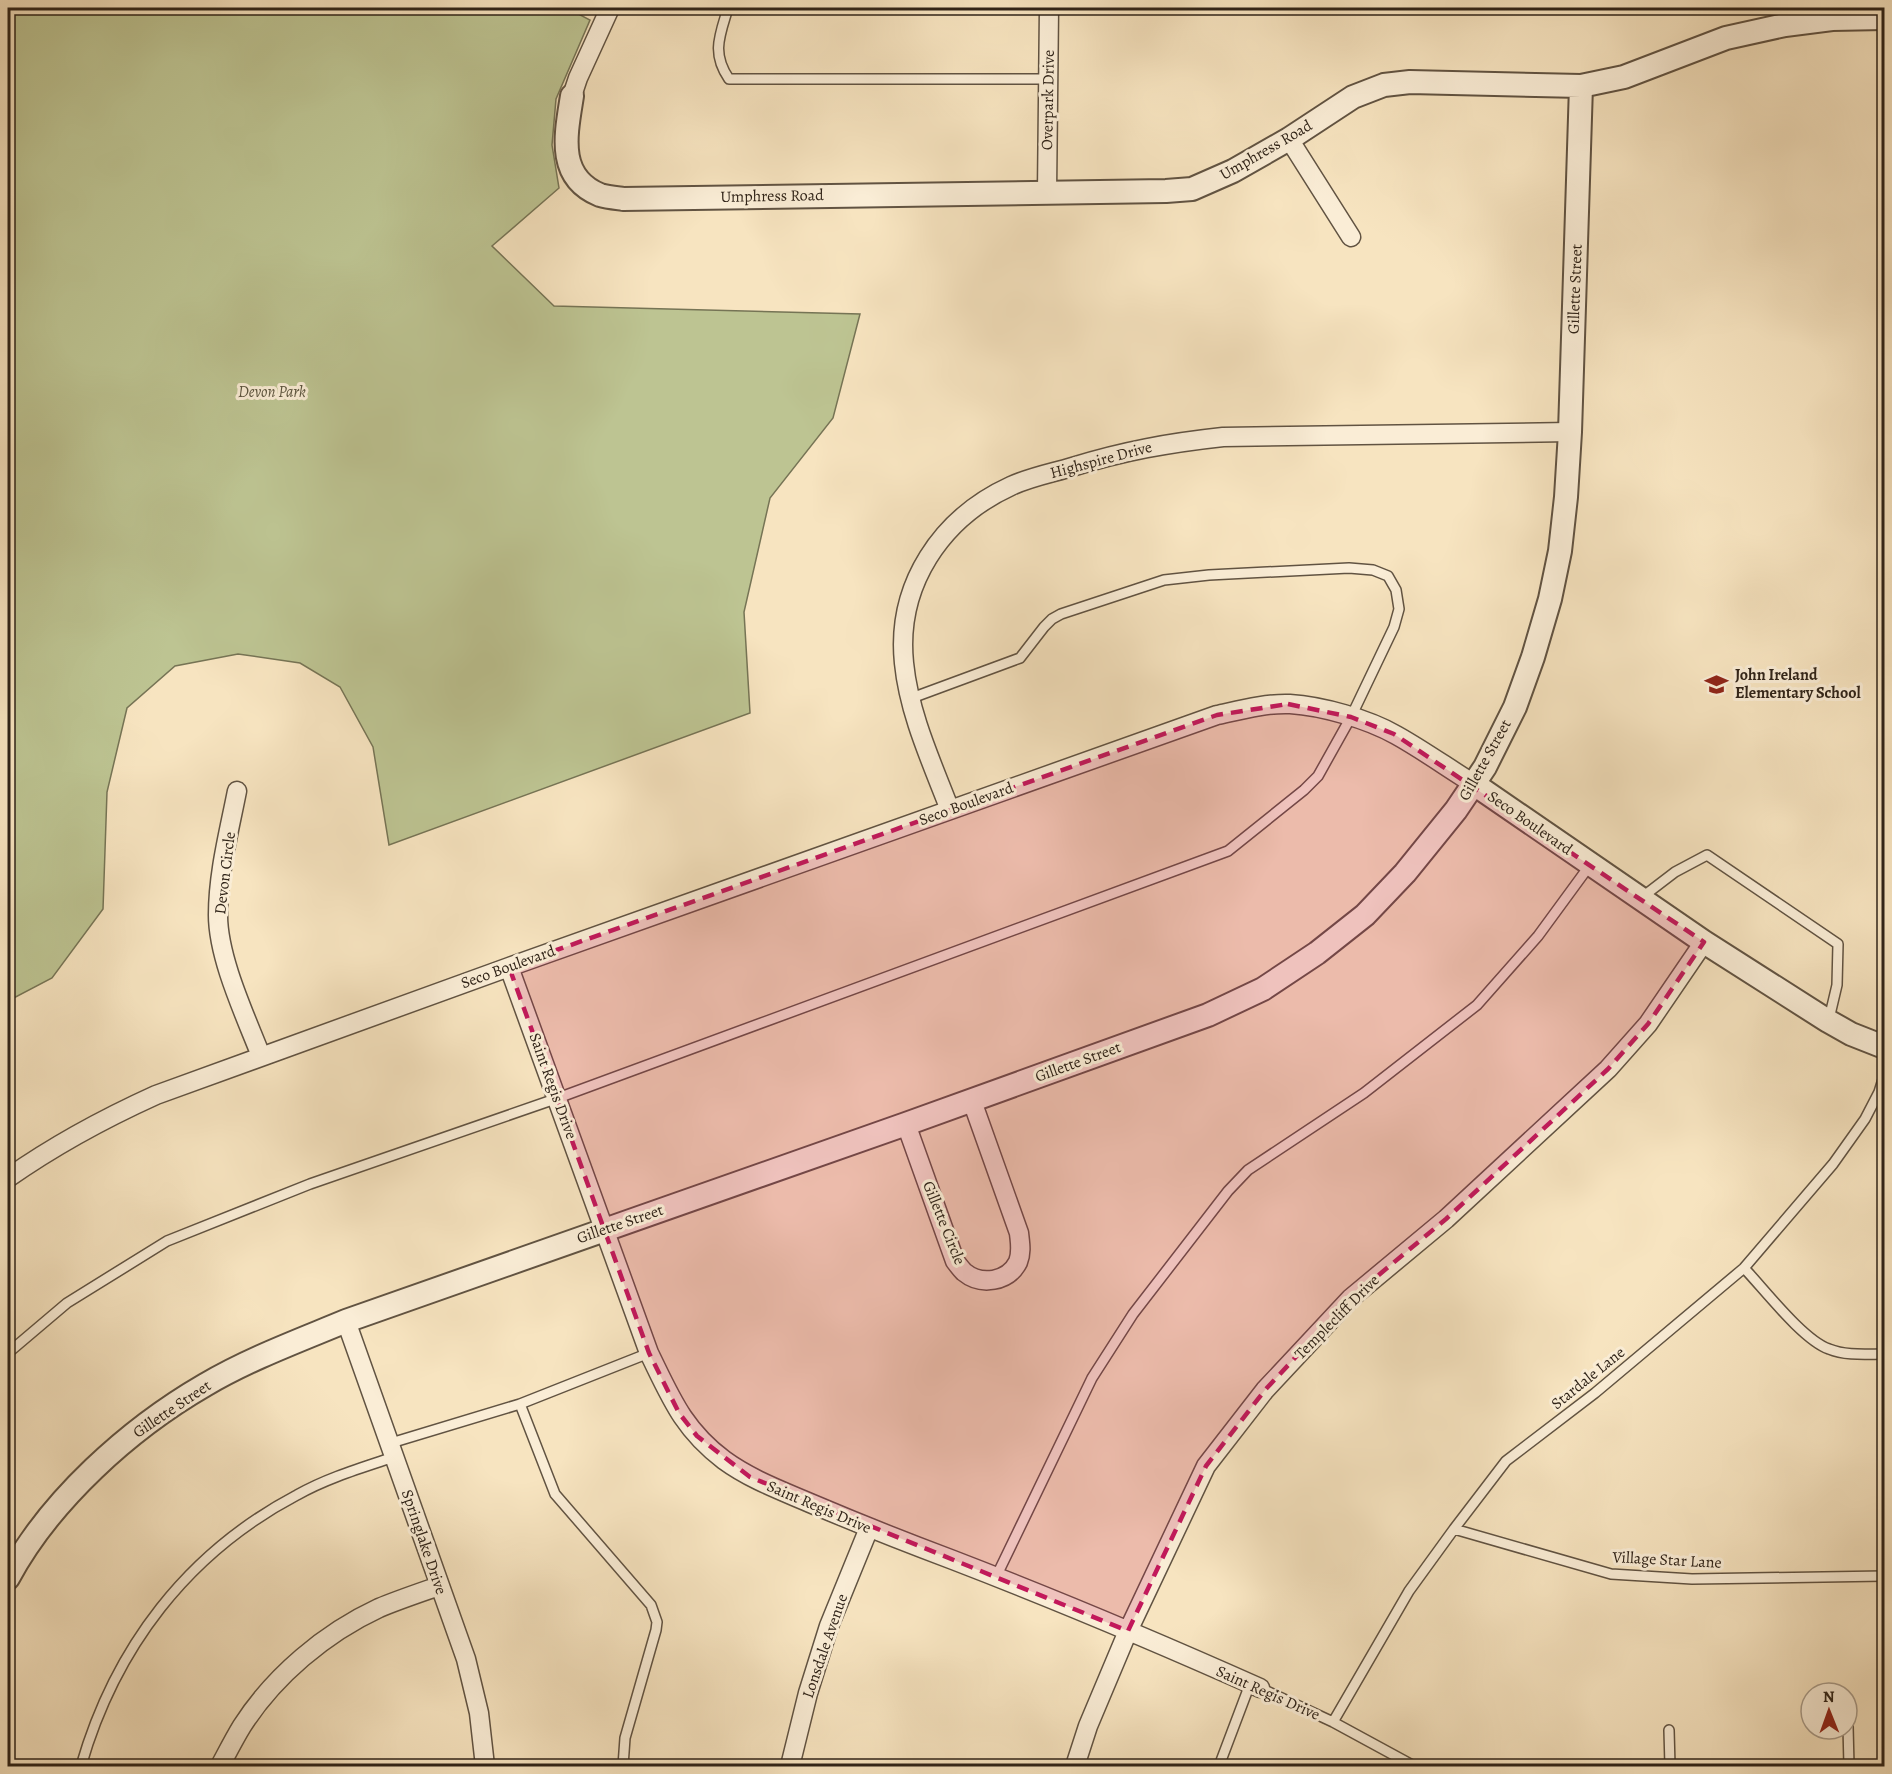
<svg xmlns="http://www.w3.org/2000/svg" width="1892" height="1774" viewBox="0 0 1892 1774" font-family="Alegreya,serif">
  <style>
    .green { fill: #bdc492; stroke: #767455; stroke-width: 1.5 }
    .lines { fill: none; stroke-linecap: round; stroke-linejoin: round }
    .service-casing { stroke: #615342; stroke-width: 12 }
    .minor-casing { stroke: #615342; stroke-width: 21 }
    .tertiary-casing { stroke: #615342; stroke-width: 26 }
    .service { stroke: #faedd6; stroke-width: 9 }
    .minor { stroke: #faedd6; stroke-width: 18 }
    .tertiary { stroke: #faedd6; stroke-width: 22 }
    .marked { fill: #c2185b; fill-opacity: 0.2; stroke: #c2185b; stroke-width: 4.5; stroke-dasharray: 12 8; stroke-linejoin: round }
    .labels { text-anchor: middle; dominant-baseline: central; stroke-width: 6; stroke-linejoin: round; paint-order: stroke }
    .street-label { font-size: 16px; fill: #2f2318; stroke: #faedd6 }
    .park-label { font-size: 16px; font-style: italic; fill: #5a533d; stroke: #faedd6 }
    .poi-label { font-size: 16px; font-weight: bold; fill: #2f2318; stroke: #faedd6; text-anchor: start }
  </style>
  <rect width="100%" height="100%" fill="#f7e4c0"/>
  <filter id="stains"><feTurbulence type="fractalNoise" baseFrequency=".00333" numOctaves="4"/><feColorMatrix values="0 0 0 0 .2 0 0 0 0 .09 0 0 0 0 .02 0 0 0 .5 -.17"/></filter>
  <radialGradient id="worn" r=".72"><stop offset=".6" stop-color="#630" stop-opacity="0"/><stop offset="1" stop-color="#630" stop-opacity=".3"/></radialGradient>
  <path class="green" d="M8,8H567L590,20L556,99L552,145L559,188L492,246L554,306L860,314L833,418L770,498L744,612L750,713L389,845L373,747L340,687L300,663L238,654L175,666L127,708L107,792L103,909L52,978L8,1001Z"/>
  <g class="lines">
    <defs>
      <path id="service" d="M728,8C720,35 711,53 729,79H1048
        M1641,898L1675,872L1707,855L1838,944L1837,985L1829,1019
        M1744,1268C1764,1289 1803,1340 1829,1349C1846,1356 1866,1354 1884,1354
        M8,1353L67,1303L167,1241L310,1184L558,1098L1228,851L1304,790L1318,776L1351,717L1394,627L1399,609L1396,590L1388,576L1373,570L1349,568L1209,575L1164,580L1061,614L1052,619L1044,627L1020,658L909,699
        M520,1404L649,1353
        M391,1443L520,1404L555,1494L651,1605L657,1622L656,1630L625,1738L623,1766
        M1454,1529L1611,1574L1692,1579L1884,1576
        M996,1577L1092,1378L1133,1314L1228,1191L1248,1170L1364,1093L1477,1005L1538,936L1590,865
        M1260,1688L1333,1722L1414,1766
        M1333,1722L1409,1591L1454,1529L1506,1461L1595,1393L1744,1268L1833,1164L1865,1119L1879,1092L1884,1076
        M1848,1726L1849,1766
        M1669,1730L1670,1766
        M81,1766C115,1648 187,1553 297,1495C327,1478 361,1468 394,1457
        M1219,1766L1250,1684"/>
      <path id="minor" d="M572,96L578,78L610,8
        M1289,139L1351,237
        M1047,192L1049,8
        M237,791C229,832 218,873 218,915C218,958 245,1015 261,1056
        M950,810C932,763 909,714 904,663C896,585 941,518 1011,486C1030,477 1052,473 1072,467C1124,451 1168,443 1223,437L1570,432
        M509,967L649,1353C671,1398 683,1429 724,1460C750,1479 780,1490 810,1503C857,1523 905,1542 953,1560C1057,1600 1159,1643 1260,1688
        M906,1124L955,1261C958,1265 961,1269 964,1272C981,1286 1008,1282 1018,1262C1022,1252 1020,1243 1019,1233L972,1101
        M8,1178C55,1145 103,1119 156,1095L509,967L1217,715C1240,710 1266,703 1290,704C1322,706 1368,719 1396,735C1423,750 1448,768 1474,784
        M346,1321L466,1659L479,1713L485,1766
        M220,1766C227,1753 234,1739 242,1726C274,1676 325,1633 379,1608C398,1600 419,1593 439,1586
        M790,1766L808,1693L829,1626L869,1528
        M1075,1766L1088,1726L1128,1631L1206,1466L1265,1390L1351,1298L1446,1219L1608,1069L1648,1024L1704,942"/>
      <path id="tertiary" d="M572,96C566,134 556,177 600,195C607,197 616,198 623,199L1166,191L1192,189L1233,171L1289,139L1353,97L1384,85L1410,82L1581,86L1624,77L1726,38L1785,25L1832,19L1884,18
        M1474,784L1704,942L1828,1021L1851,1034L1884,1047
        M8,1578C50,1500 129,1429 205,1385C249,1359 298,1341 346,1321L906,1124L1208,1015L1263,989L1317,953L1365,915L1405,873L1456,810L1485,767L1515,707L1533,657L1550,599L1560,551L1566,497L1570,432L1581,86"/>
    </defs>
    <use href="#service" class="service-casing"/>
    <use href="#minor" class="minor-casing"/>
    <use href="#tertiary" class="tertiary-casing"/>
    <use href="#service" class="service"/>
    <use href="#minor" class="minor"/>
    <use href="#tertiary" class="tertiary"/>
  </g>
  <path class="marked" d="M1288,704L1351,717L1394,734L1704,942L1648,1024L1608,1069L1446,1219L1351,1298L1265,1390L1206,1466L1128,1631L750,1477L697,1436L679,1413L649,1353L509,967L1217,715Z"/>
  <defs>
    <symbol id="school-bare" viewBox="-9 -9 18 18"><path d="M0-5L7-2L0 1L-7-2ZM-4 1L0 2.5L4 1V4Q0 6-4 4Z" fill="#8f2418" stroke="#faedd6" stroke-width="2.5" paint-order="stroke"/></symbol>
  </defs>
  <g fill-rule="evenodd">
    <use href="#school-bare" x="1700" y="668" width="33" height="33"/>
  </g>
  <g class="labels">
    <g class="street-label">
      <text transform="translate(1048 100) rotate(-89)">Overpark Drive</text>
      <text transform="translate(1266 150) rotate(-30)">Umphress Road</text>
      <text transform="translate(772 196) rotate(-1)">Umphress Road</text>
      <text transform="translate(1575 289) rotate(-88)">Gillette Street</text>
      <text transform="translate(1101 460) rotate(-15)">Highspire Drive</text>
      <text transform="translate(1485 760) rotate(-61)">Gillette Street</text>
      <text transform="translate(966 804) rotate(-20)">Seco Boulevard</text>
      <text transform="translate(1530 823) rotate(35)">Seco Boulevard</text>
      <text transform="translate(225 873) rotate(-83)">Devon Circle</text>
      <text transform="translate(508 967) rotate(-20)">Seco Boulevard</text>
      <text transform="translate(1078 1062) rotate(-20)">Gillette Street</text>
      <text transform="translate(553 1086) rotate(70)">Saint Regis Drive</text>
      <text transform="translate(944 1223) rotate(68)">Gillette Circle</text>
      <text transform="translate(620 1224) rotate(-19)">Gillette Street</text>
      <text transform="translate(1337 1317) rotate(-45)">Templecliff Drive</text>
      <text transform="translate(1588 1378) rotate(-39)">Stardale Lane</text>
      <text transform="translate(172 1409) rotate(-34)">Gillette Street</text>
      <text transform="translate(819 1507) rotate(23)">Saint Regis Drive</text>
      <text transform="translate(424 1542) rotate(71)">Springlake Drive</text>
      <text transform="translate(1667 1560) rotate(3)">Village Star Lane</text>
      <text transform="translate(825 1646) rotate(-71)">Lonsdale Avenue</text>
      <text transform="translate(1268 1693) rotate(24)">Saint Regis Drive</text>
    </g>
    <g class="park-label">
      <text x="272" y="392">Devon Park</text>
    </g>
    <g class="poi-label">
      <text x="1735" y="675">John Ireland<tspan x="1735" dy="18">Elementary School</tspan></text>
    </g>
  </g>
  <rect width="1892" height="1774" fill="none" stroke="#f7e4c0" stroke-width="30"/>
  <rect x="9" y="9" width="1874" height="1756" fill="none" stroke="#2f2318" stroke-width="3"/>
  <rect x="15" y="15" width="1862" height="1744" fill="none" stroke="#2f2318" stroke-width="1.5"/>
  <g transform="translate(1829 1711) rotate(359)"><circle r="28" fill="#faedd6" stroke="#a99c8a" stroke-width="1.5"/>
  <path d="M0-4.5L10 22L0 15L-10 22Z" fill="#8f2418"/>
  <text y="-9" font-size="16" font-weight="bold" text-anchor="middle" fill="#2f2318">N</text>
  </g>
  <rect width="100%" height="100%" filter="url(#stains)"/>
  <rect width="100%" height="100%" fill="url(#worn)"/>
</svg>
